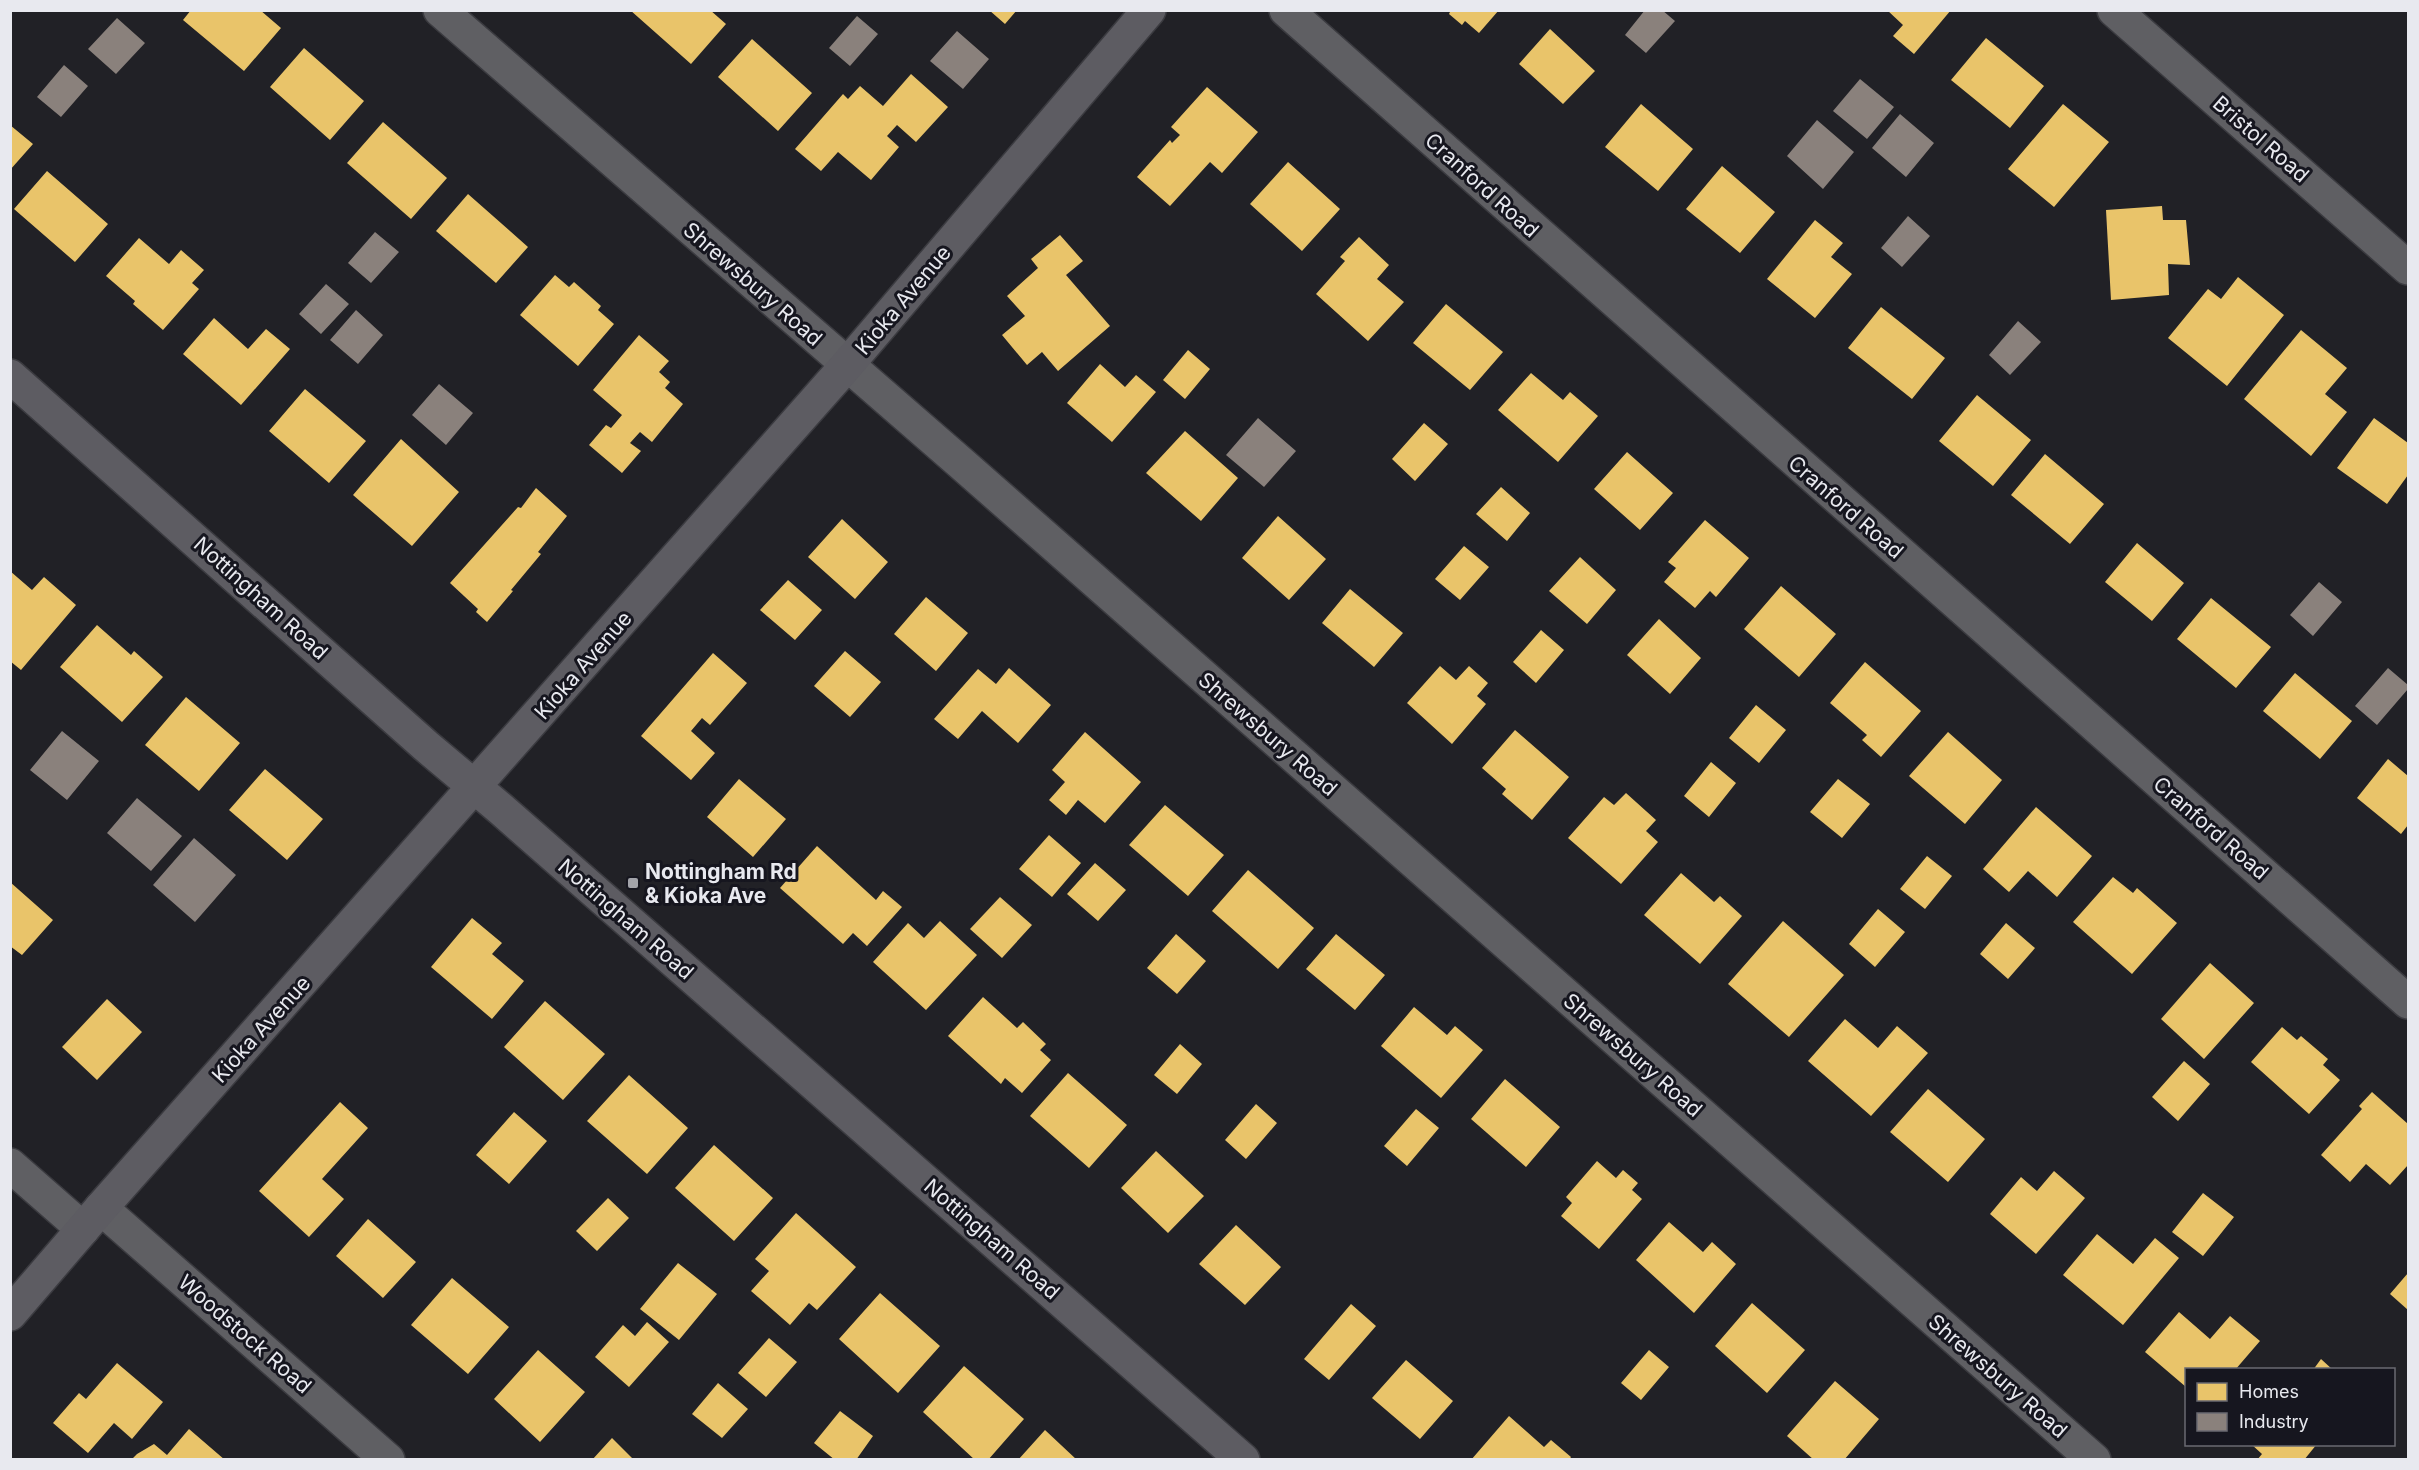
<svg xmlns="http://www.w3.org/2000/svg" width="2419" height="1470" viewBox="0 0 2419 1470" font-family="Inter,sans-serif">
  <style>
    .homes { fill: #e9c46a }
    .industry { fill: #8a817c }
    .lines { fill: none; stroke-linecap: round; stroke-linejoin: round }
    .street-casing { stroke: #3b3b40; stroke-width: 36 }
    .secondary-casing { stroke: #3b3b40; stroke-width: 36 }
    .street { stroke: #5f5f63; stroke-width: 33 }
    .secondary { stroke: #5d5c62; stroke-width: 33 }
    .poi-dot { fill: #a2a3a9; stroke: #16161f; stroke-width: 2 }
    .labels { text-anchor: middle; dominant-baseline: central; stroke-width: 6; stroke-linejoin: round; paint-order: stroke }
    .street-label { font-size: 21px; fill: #e8e9ef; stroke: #16161f }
    .poi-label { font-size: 21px; font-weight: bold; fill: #e8e9ef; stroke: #16161f; text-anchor: start }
  </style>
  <rect width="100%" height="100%" fill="#212126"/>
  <path class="homes" d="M191,10H260L281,28L244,71L183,20Z
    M630,10H710L726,24L691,64Z
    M989,10H1017L1005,24Z
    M1451,10H1499L1479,33L1465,21L1462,25L1449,14Z
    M1887,10H1951L1914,54L1893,36L1903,25Z
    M1550,29L1595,71L1563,104L1519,64Z
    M1986,38L2044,86L2010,128L1951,80Z
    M752,39L812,93L778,131L718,77Z
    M304,48L364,101L330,140L270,87Z
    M911,74L948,107L916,142L897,125L887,136L899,147L871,180L838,152L821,171L795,149L843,94L848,99L860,86L883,106Z
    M1207,87L1258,132L1222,173L1210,162L1170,206L1137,177L1170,140L1172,143L1180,135L1171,127Z
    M1641,104L1693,149L1658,191L1605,147Z
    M2063,104L2109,142L2054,207L2008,169Z
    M383,122L447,178L411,219L347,163Z
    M10,125L33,144L10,170Z
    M1288,162L1340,209L1302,251L1250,204Z
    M1722,166L1775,212L1740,253L1686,209Z
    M47,171L108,224L75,262L14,209Z
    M468,194L528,247L496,283L436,231Z
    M2162,206L2163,220H2186L2190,265L2168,264L2169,295L2111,300L2106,210Z
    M1815,220L1843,243L1831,257L1852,274L1815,318L1767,279Z
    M1060,235L1083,261L1066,275L1110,326L1058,371L1042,352L1027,365L1002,335L1025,316L1007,296L1038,268L1031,259Z
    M1359,237L1389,265L1377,279L1404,302L1368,341L1316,294L1345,261L1340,257Z
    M139,238L169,264L181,250L204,270L192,283L199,289L163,330L133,304L135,301L106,276Z
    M555,275L569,287L574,282L601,306L598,310L614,324L578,366L520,315Z
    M2238,277L2284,315L2227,386L2168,338L2208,289L2221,299Z
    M1446,304L1503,352L1470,390L1413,343Z
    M1881,307L1945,358L1912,399L1848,348Z
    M214,318L248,349L266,329L290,349L241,405L183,354Z
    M2301,330L2347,368L2325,394L2347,412L2311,456L2244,399Z
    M639,335L669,361L659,372L670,382L665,388L683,404L652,442L640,432L630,443L641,451L622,473L589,445L606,425L611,428L622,415L593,390Z
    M1188,350L1210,369L1185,399L1163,380Z
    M1100,364L1125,387L1136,375L1156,392L1112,442L1067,403Z
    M1531,373L1563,400L1570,392L1598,416L1558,462L1498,410Z
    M305,389L366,441L329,483L269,431Z
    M1977,395L2031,440L1993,486L1939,441Z
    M2374,418L2408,443V475L2387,504L2337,468Z
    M1424,423L1448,444L1415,481L1392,459Z
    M1185,431L1238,478L1201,521L1146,473Z
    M401,439L459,492L412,546L353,495Z
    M1627,452L1673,493L1640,530L1594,489Z
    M2045,454L2104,504L2070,544L2011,495Z
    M1501,487L1530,513L1507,541L1476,514Z
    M536,488L567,516L538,552L541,554L511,590L513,591L487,622L476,612L478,609L450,583L518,507L521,508Z
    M1278,516L1326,559L1289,600L1242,558Z
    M842,519L888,562L855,599L808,557Z
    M1705,520L1749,558L1716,597L1710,591L1695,608L1664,582L1676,568L1668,562Z
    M2137,543L2184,583L2152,621L2105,582Z
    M1464,546L1489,567L1460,600L1435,579Z
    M1580,557L1616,590L1587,624L1549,591Z
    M10,571L32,590L44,577L76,605L21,670L10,661Z
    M788,580L822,610L795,640L760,610Z
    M1781,586L1836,634L1799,677L1744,629Z
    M1350,589L1403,633L1374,667L1322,623Z
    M926,597L968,633L936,671L894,634Z
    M2211,598L2271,647L2236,688L2177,639Z
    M1659,619L1701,658L1670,694L1627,655Z
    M97,625L131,655L134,651L163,677L122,722L60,667Z
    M1541,630L1564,650L1536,683L1513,662Z
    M845,651L881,682L850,717L814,686Z
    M713,653L747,683L710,725L702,718L691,731L715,753L691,780L641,736Z
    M1865,662L1921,711L1881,757L1862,740L1867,735L1830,703Z
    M1440,666L1456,680L1469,666L1488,683L1477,696L1486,704L1452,744L1407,703Z
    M1009,668L1051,705L1018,743L982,711L958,739L934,719L978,669L996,684Z
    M2295,673L2352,721L2320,759L2263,711Z
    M186,697L240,743L199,791L145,745Z
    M1756,705L1786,730L1759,763L1729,738Z
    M1515,730L1569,777L1532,820L1502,794L1506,789L1482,768Z
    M1085,732L1141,782L1105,823L1078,800L1066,815L1049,800L1065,782L1052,770Z
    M1948,732L2002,780L1965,824L1909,776Z
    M2388,759L2408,776V825L2401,834L2357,798Z
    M1711,762L1736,783L1709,817L1684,796Z
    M265,769L323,819L287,860L229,810Z
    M739,779L786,819L753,857L707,817Z
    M1838,779L1870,804L1842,838L1810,812Z
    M1626,793L1656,820L1646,831L1658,842L1621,884L1568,838L1604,797L1614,805Z
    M1165,805L1224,855L1188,896L1129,845Z
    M2036,807L2092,856L2057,897L2028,871L2009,892L1983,869Z
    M1049,835L1081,863L1052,897L1019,869Z
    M817,846L876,900L883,891L902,907L867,946L853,933L843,944L780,888Z
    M1927,856L1952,876L1925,909L1900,889Z
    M1095,863L1126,890L1098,921L1067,894Z
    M1248,870L1314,928L1278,969L1212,911Z
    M1681,873L1714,902L1720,896L1742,916L1700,964L1644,915Z
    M2113,877L2133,893L2137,888L2177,923L2132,974L2073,922Z
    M10,882L53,920L22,955L10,946Z
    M1000,897L1032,925L1002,958L970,929Z
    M1878,909L1905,932L1875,967L1849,944Z
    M472,918L502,943L492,954L524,981L492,1019L431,967Z
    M940,921L977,955L926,1010L873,962L908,923L924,938Z
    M1783,921L1844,975L1789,1037L1728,984Z
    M2006,923L2035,948L2008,979L1980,954Z
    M1176,934L1206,961L1177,994L1147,968Z
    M1336,934L1385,975L1355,1010L1306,969Z
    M2210,963L2254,1003L2204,1059L2161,1019Z
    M983,997L1017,1028L1023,1022L1046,1044L1040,1050L1051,1060L1022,1093L1005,1078L1001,1084L948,1036Z
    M107,999L142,1032L97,1080L62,1047Z
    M545,1001L605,1054L563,1100L504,1047Z
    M1414,1007L1447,1035L1455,1026L1483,1050L1441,1098L1381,1046Z
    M1845,1019L1878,1048L1897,1026L1928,1053L1871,1116L1808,1061Z
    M2282,1027L2297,1040L2301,1036L2328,1059L2323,1065L2340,1080L2309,1114L2251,1062Z
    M1180,1044L1202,1064L1177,1094L1154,1075Z
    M2184,1061L2210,1084L2178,1121L2152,1097Z
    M1068,1073L1127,1125L1089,1168L1030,1116Z
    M629,1075L688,1128L647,1174L587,1121Z
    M1505,1079L1560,1127L1526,1167L1471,1119Z
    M1928,1089L1985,1139L1948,1182L1890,1132Z
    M2372,1092L2408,1124V1165L2390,1185L2366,1164L2350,1182L2321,1155L2362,1109L2359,1106Z
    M340,1102L368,1128L322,1179L344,1199L309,1237L259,1191Z
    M1256,1104L1277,1123L1246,1159L1225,1140Z
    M1416,1109L1439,1128L1407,1166L1384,1146Z
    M514,1112L547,1141L509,1184L476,1155Z
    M714,1145L773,1198L734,1241L675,1188Z
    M1156,1151L1204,1196L1168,1233L1121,1188Z
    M1597,1161L1616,1178L1623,1170L1638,1183L1632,1190L1642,1199L1599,1249L1561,1216L1572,1203L1566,1197Z
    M2054,1171L2085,1198L2036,1254L1990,1214L2021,1177L2037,1191Z
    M2203,1193L2234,1217L2203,1256L2172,1232Z
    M608,1198L629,1218L597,1251L576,1231Z
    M796,1213L856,1267L817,1310L809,1303L790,1325L751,1291L769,1271L755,1259Z
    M368,1219L416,1262L383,1298L336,1256Z
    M1669,1222L1703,1252L1712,1242L1736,1264L1694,1313L1636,1260Z
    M1236,1225L1281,1267L1245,1305L1199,1264Z
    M2097,1234L2133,1264L2155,1238L2179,1258L2123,1325L2063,1275Z
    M678,1263L717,1294L679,1340L640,1309Z
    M2408,1273V1310L2390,1294Z
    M452,1278L509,1327L468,1374L411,1325Z
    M880,1293L940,1346L898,1393L839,1339Z
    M1752,1303L1805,1350L1767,1393L1715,1346Z
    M1351,1304L1376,1326L1329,1380L1304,1359Z
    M2179,1312L2210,1339L2230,1316L2260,1341L2235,1370H2186V1387L2145,1352Z
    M647,1322L669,1342L629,1387L595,1357L623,1325L635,1336Z
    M769,1338L797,1362L766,1397L738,1373Z
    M538,1350L585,1392L540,1442L494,1399Z
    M1649,1350L1669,1367L1641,1400L1621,1383Z
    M2321,1359L2333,1370H2313Z
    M1406,1360L1453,1401L1420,1439L1372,1398Z
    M117,1363L163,1402L132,1439L114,1423L88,1453L53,1423L79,1393L86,1399Z
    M964,1366L1024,1419L988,1460H975L923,1412Z
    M1835,1381L1879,1419L1844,1460H1814L1787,1436Z
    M718,1383L748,1409L722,1438L692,1414Z
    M840,1411L873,1436L856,1460H835L814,1443Z
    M1509,1416L1544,1447L1551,1440L1571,1457L1569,1460H1471Z
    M189,1429L225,1460H131L137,1454L154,1444L167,1455Z
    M1045,1430L1077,1460H1018Z
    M612,1438L634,1460H592Z
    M2251,1444H2317L2304,1460H2257L2262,1454Z"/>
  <path class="industry" d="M1645,10H1662L1675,21L1646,53L1625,35Z
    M857,16L878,34L850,66L829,48Z
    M117,18L145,43L116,74L88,49Z
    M957,31L989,59L963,89L930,61Z
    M64,65L88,86L61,117L37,97Z
    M1860,79L1894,107L1867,139L1833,111Z
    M1900,114L1934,143L1906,177L1872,148Z
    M1817,120L1854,152L1823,189L1787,156Z
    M1908,216L1930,236L1902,267L1881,248Z
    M375,232L399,252L371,283L348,263Z
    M326,284L349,304L321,334L299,314Z
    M356,310L383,335L358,364L330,340Z
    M2018,321L2041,342L2010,375L1989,355Z
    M439,384L473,413L446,445L412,415Z
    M1258,418L1296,451L1264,487L1226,455Z
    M2319,582L2342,602L2313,636L2290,615Z
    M2388,668L2408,685V689L2377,725L2355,706Z
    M62,731L99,761L67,800L30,770Z
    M137,798L182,836L151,871L107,833Z
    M194,838L236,875L195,922L153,885Z"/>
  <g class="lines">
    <defs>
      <path id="street" d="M440,10L962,464L2094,1460
        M1286,10L2408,1002
        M2114,10L2408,268
        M10,1165L83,1229
        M101,1208L388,1460"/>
      <path id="secondary" d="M10,376L426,746L502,810L1243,1460
        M10,1314L101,1208L847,365L1149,10"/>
    </defs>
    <use href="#street" class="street-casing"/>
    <use href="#secondary" class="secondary-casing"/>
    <use href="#street" class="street"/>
    <use href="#secondary" class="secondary"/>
  </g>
  <rect class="poi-dot" x="627" y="877" width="12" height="12" rx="3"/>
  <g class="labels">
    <g class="street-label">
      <text transform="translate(2261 139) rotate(41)">Bristol Road</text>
      <text transform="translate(1482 185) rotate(42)">Cranford Road</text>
      <text transform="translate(753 284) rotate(41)">Shrewsbury Road</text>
      <text transform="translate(903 300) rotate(-50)">Kioka Avenue</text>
      <text transform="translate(1846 507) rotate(41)">Cranford Road</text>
      <text transform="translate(261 598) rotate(42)">Nottingham Road</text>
      <text transform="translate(583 665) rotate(-49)">Kioka Avenue</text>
      <text transform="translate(1268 734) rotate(41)">Shrewsbury Road</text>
      <text transform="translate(2211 828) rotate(41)">Cranford Road</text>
      <text transform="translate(626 919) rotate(41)">Nottingham Road</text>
      <text transform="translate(261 1029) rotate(-48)">Kioka Avenue</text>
      <text transform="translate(1633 1055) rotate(41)">Shrewsbury Road</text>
      <text transform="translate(992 1239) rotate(41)">Nottingham Road</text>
      <text transform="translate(245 1334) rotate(41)">Woodstock Road</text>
      <text transform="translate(1998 1376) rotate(41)">Shrewsbury Road</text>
    </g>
    <g class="poi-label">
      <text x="645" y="871">Nottingham Rd<tspan x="645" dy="24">&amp; Kioka Ave</tspan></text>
    </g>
  </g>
  <rect width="2419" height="1470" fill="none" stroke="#e8e9ef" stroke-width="24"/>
  <rect x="2185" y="1368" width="210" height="78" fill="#16161f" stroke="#6a6a72" stroke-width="1.5"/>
  <rect x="2197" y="1383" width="30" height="18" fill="#e9c46a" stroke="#6a6a72" stroke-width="1.5"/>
  <text x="2239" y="1398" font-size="18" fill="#e8e9ef">Homes</text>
  <rect x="2197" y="1413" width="30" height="18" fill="#8a817c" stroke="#6a6a72" stroke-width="1.5"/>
  <text x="2239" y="1428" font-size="18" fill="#e8e9ef">Industry</text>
</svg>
